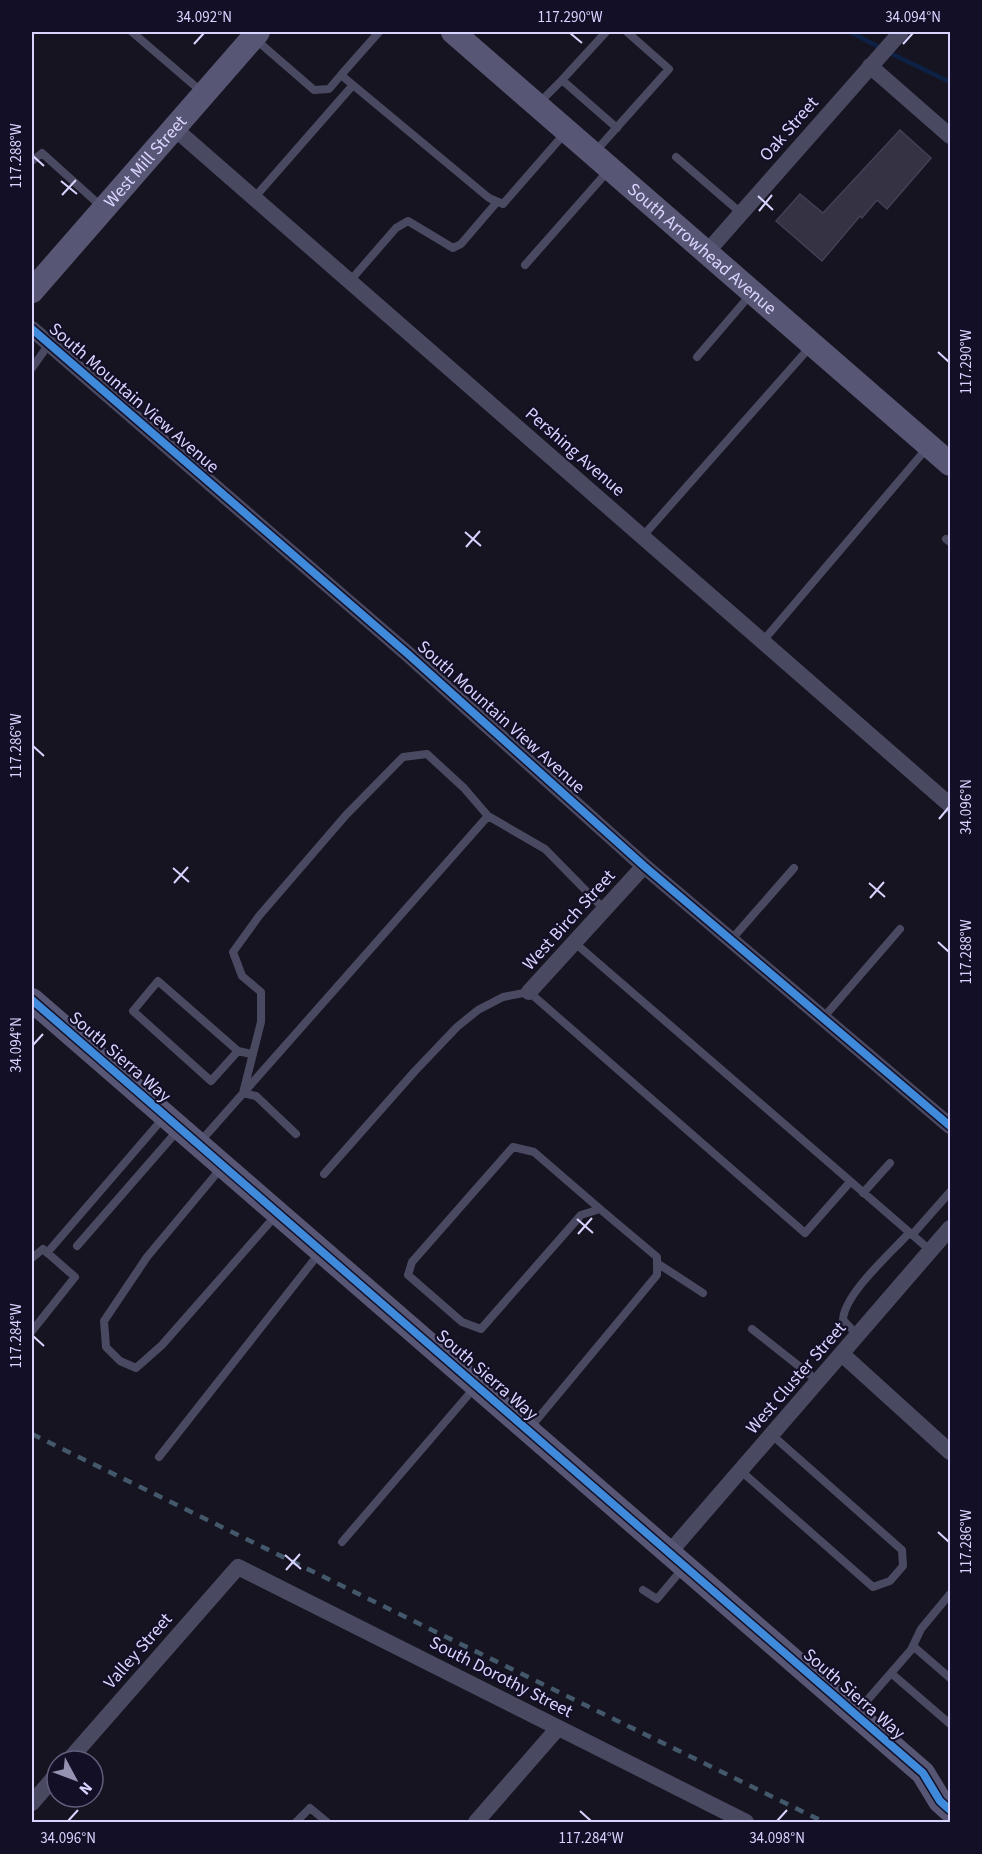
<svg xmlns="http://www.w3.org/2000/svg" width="982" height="1854" viewBox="0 0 982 1854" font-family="'Source Sans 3',sans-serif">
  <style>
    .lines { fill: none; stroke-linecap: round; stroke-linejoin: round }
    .stream { stroke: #0d2144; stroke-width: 4.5 }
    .building { fill: #343243; stroke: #433f54; stroke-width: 1.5 }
    .lane { stroke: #4a4962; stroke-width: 8 }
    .street { stroke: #4a4962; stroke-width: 16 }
    .secondary { stroke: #575674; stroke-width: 24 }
    .rail { stroke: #43596b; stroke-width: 4.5; stroke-dasharray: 9 8; stroke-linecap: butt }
    .cycleway-casing { stroke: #130f26; stroke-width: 11 }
    .cycleway { stroke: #408adc; stroke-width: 8 }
    .ticks { fill: none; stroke: #d9d4ff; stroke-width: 2 }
    .labels { text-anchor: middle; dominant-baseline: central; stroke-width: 4.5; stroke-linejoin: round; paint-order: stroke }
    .street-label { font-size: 18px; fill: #d9d4ff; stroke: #130f26 }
    .neatline { fill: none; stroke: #d9d4ff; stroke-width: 2 }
    .ticks-label { font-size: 15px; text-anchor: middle; fill: #d9d4ff }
  </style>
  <rect width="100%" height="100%" fill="#161421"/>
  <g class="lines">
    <path class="stream" d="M850,32L881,48
      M888,52L950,82"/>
  </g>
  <path class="building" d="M900,130L931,158L887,209L877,200L862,218L860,216L822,261L776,221L800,194L823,213Z"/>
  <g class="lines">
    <path class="lane" d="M132,32L202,92
      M379,32L341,75L489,198L503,204L565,133
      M606,32L562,80L617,128
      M254,38L314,90L329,89L341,75
      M539,103L562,80
      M594,153L669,69L627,32
      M676,157L741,213
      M32,161L42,153L103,208
      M254,198L353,85
      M525,265L608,171
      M350,281L396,228L408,221L453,248L461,244L497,202
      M697,357L751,294
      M32,368L49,344
      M643,536L810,347
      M946,539L950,542
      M763,641L927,448
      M488,816L545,849L605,910
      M731,940L794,868
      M575,943L931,1251
      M823,1018L900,929
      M238,1051L211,1081L133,1011L158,981L238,1051L251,1054
      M243,1093L256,1096L296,1134
      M200,1142L488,816L464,788L427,754L403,757L346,815L259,916L233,952L242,976L261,992V1022L243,1093
      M222,1167L147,1257L104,1321L106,1347L120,1361L136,1368L162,1345L277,1214
      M324,1174L415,1071L457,1027L478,1010L503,997L529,992L805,1233L850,1182
      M863,1193L890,1163
      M912,1235L950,1192
      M77,1246L179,1129
      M47,1253L165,1116
      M32,1258L43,1249L75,1277L32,1331
      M657,1263L703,1293
      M752,1329L819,1382
      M859,1337L843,1320C844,1294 891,1253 909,1233
      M530,1428L657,1275V1257L600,1209L581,1215L481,1329L462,1322L408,1275L412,1262L513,1147L534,1152L600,1209
      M159,1457L321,1251
      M741,1471L873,1587L890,1581L903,1566L902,1550L772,1435
      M342,1542L476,1386
      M643,1590L657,1599L684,1567
      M913,1646L950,1678
      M891,1673L950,1724
      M857,1712L911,1650L921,1629L950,1594
      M296,1822L310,1808L327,1822"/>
    <path class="street" d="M870,66L950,136
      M174,128L950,805
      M707,252L901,32
      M32,329L409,655L644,866L950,1126
      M529,992L644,866
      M843,1355L950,1452
      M669,1553L950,1228
      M68,1761L238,1567L746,1822
      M32,1803L57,1774
      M476,1822L558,1728"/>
    <g class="secondary">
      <path id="s1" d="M453,32L950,464"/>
      <path id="s2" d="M32,291L258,32"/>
      <path d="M32,1000L923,1773L940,1801L950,1810"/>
    </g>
    <path class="rail" d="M32,1434L824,1822"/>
    <defs>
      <path id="cycleway" d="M32,329L409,655L644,866L950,1126
        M32,1000L923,1773L940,1801L950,1810"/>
    </defs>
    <use href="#cycleway" class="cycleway-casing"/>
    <use href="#cycleway" class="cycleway"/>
  </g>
  <path class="ticks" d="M570,33L582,43M194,44L204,33M903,44L913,33M33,156L44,166M61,181L77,194M62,195L76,180M758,196L773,210M759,211L772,195M938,352L949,362M465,532L481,546M466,547L480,531M33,746L44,756M939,819L949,807M173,868L189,882M174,883L188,867M869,883L885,897M870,898L884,882M938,942L949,952M33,1045L43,1034M577,1219L593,1233M578,1234L592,1218M33,1336L44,1346M938,1532L949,1542M285,1555L301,1569M286,1570L300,1554M580,1811L591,1821M68,1821L78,1810M777,1821L787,1810"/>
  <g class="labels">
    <g class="street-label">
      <text transform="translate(789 129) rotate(-49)">Oak Street</text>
      <text stroke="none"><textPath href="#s2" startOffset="172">West Mill Street</textPath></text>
      <text stroke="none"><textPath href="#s1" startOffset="330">South Arrowhead Avenue</textPath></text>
      <text transform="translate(134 398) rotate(41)">South Mountain View Avenue</text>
      <text transform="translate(575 452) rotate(41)">Pershing Avenue</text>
      <text transform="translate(501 717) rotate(42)">South Mountain View Avenue</text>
      <text transform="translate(569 920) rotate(-48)">West Birch Street</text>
      <text transform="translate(120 1057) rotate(41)">South Sierra Way</text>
      <text transform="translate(487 1375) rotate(41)">South Sierra Way</text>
      <text transform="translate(796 1378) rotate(-49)">West Cluster Street</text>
      <text transform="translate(138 1651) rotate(-49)">Valley Street</text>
      <text transform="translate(501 1677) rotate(27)">South Dorothy Street</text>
      <text transform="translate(854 1694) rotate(41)">South Sierra Way</text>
    </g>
  </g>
  <rect width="982" height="1854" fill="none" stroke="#130f26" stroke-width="66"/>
  <g transform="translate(75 1779) rotate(131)"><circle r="28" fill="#130f26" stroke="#625e7d" stroke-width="1.5"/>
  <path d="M0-4.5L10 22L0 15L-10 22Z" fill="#9591b1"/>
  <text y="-9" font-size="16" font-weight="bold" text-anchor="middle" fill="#d9d4ff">N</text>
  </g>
  <rect x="33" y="33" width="916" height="1788" class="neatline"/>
  <g class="ticks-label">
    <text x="204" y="22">34.092°N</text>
    <text x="570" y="22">117.290°W</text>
    <text x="913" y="22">34.094°N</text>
    <text transform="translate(16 156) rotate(-90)" y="5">117.288°W</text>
    <text transform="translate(966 362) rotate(-90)" y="5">117.290°W</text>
    <text transform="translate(16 746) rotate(-90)" y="5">117.286°W</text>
    <text transform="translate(966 807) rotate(-90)" y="5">34.096°N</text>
    <text transform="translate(966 952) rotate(-90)" y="5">117.288°W</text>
    <text transform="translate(16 1045) rotate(-90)" y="5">34.094°N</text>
    <text transform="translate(16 1336) rotate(-90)" y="5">117.284°W</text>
    <text transform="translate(966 1542) rotate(-90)" y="5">117.286°W</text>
    <text x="68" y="1843">34.096°N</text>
    <text x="591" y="1843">117.284°W</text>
    <text x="777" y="1843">34.098°N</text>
  </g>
</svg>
